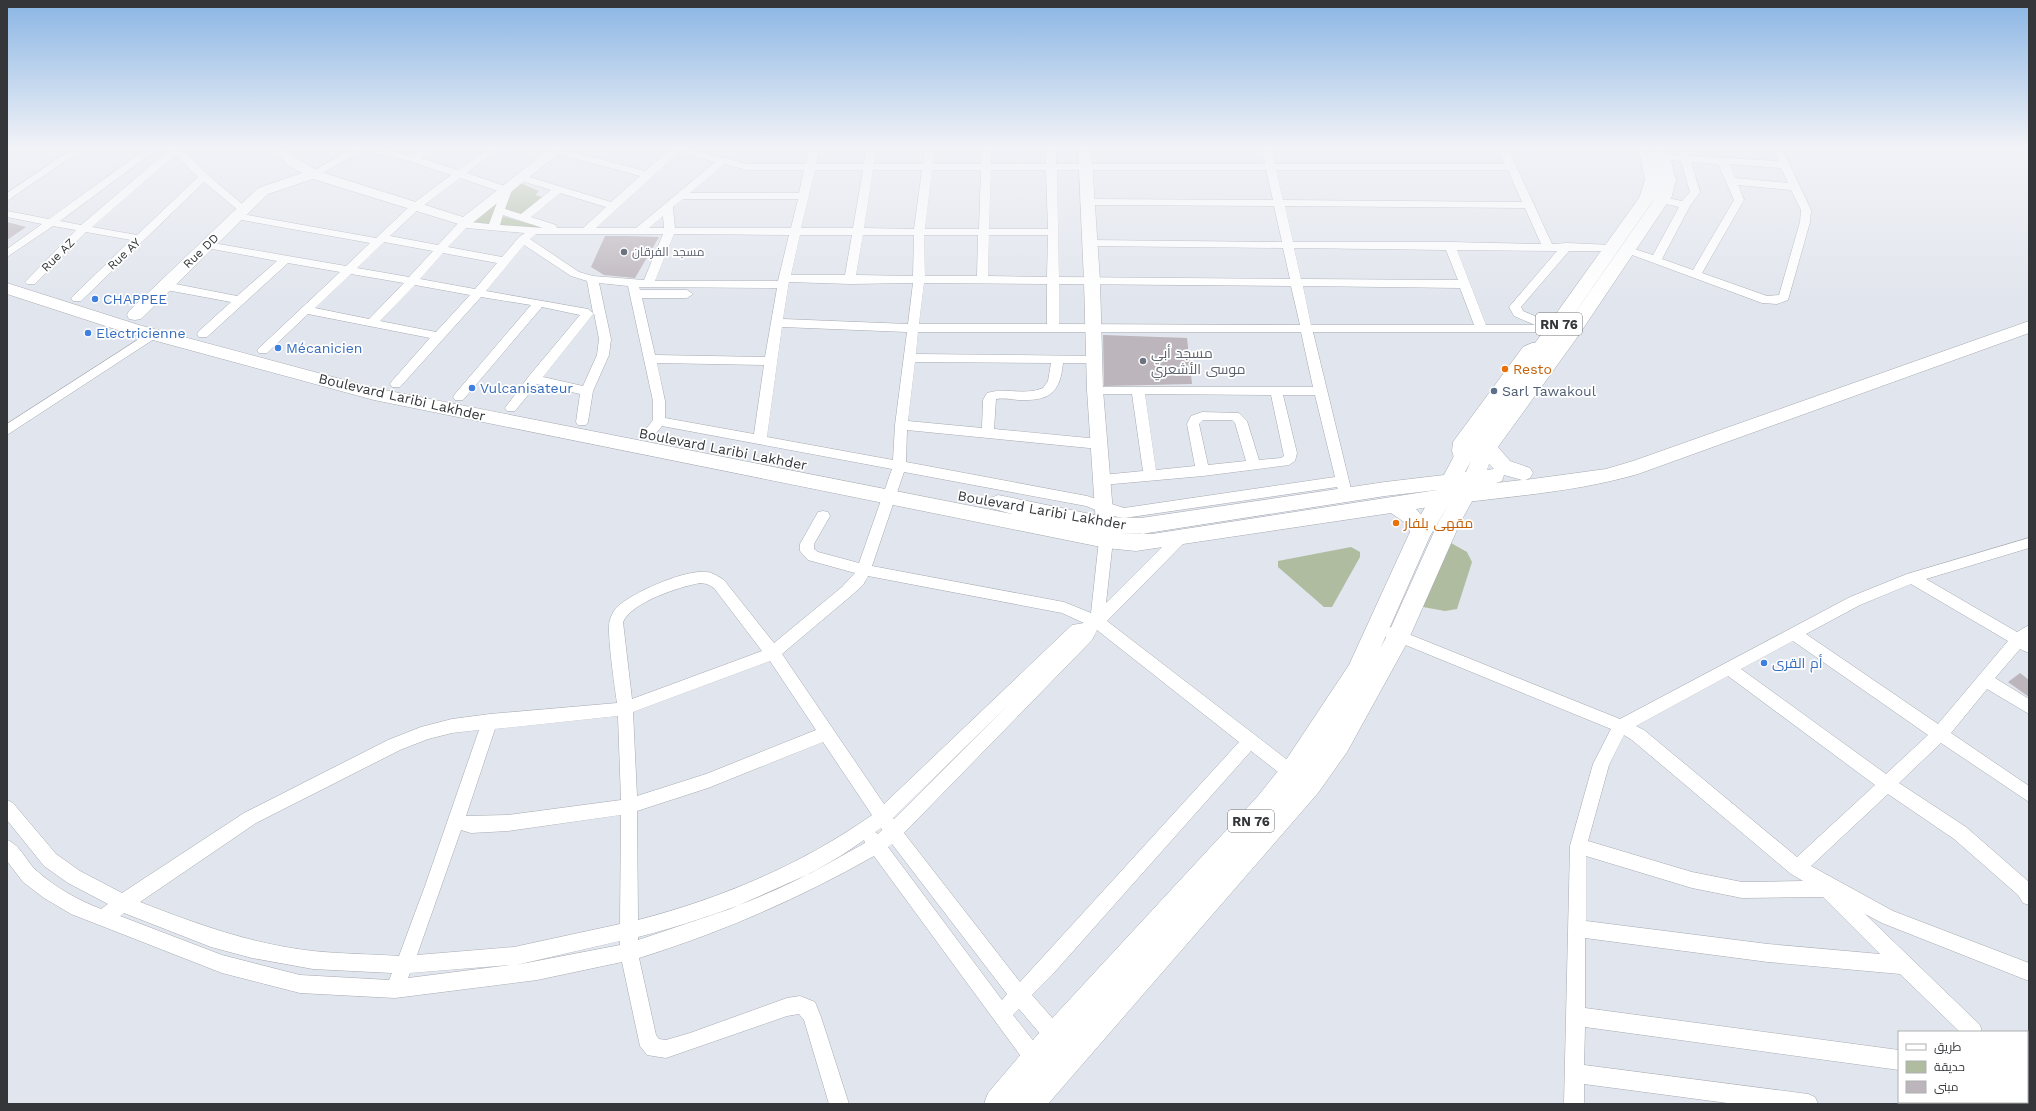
<svg xmlns="http://www.w3.org/2000/svg" width="2036" height="1111" viewBox="0 0 2036 1111" font-family="'Work Sans',Cairo,sans-serif">
  <style>
    .green { fill: #afbca0 }
    .building { fill: #bcb5bb }
    .lines { fill: none; stroke-linecap: round; stroke-linejoin: round }
    .street-casing { stroke: #a6aab1; stroke-width: 1 }
    .secondary-casing { stroke: #a6aab1; stroke-width: 1 }
    .primary-casing { stroke: #a6aab1; stroke-width: 1 }
    .highway-casing { stroke: #a6aab1; stroke-width: 1 }
    .street { fill: #fff; fill-rule: evenodd }
    .secondary { fill: #fff; fill-rule: evenodd }
    .primary { fill: #fff; fill-rule: evenodd }
    .highway { fill: #fff; fill-rule: evenodd }
    .worship-dot { fill: #6b7280; stroke: #fff; stroke-width: 1.5 }
    .shop-dot { fill: #3f7fe0; stroke: #fff; stroke-width: 1.5 }
    .food-dot { fill: #e8710a; stroke: #fff; stroke-width: 1.5 }
    .service-dot { fill: #5c6f8a; stroke: #fff; stroke-width: 1.5 }
    .labels { text-anchor: middle; dominant-baseline: central; stroke-width: 3.5; stroke-linejoin: round; paint-order: stroke }
    .far-street-label { font-size: 12px; fill: #343639; stroke: #fff }
    .far-worship-label { font-size: 12px; fill: #5b616d; stroke: #fff; text-anchor: start }
    .shield { fill: #fff; stroke: #717274; stroke-width: 1 }
    .shield-label { font-size: 13px; font-weight: bold; fill: #343639 }
    .shop-label { font-size: 14px; fill: #366cbe; stroke: #fff; text-anchor: start }
    .worship-label { font-size: 14px; fill: #5b616d; stroke: #fff; text-anchor: start }
    .food-label { font-size: 14px; fill: #c56008; stroke: #fff; text-anchor: start }
    .service-label { font-size: 14px; fill: #4e5e75; stroke: #fff; text-anchor: start }
    .street-label { font-size: 14px; fill: #343639; stroke: #fff }
  </style>
  <rect width="100%" height="100%" fill="#e1e5ed"/>
  <path class="green" d="M520,183L539,191L535,195L542,197C525,213 527,217 503,211L508,196Z
    M499,198L490,225L468,222Z
    M502,216L544,228H495Z
    M1451,543L1467,552L1472,562L1457,609L1445,611L1423,607Z
    M1351,547L1360,552V557L1332,607H1324L1278,567V561Z"/>
  <path class="building" d="M7,222L26,227L7,240Z
    M605,236H625L659,237L635,278L604,275L591,267Z
    M1103,335L1187,338L1192,384L1104,386Z
    M2020,673L2029,680V697L2008,682Z"/>
  <g class="lines">
    <defs>
      <path id="street" d="M76,146H87L7,201V193Z
        M150,146H161L60,221L81,225L170,149L167,146L180,147L208,175L248,209L247,211H239L204,182L81,301H73L71,298L131,240L86,232L35,284H27L25,282L27,280L76,230L53,226L7,257V249L42,224L7,217V211L49,219ZM175,155L198,177L137,235L92,227Z
        M356,146H371L411,156L426,146H437L421,158L458,170L491,146H502L467,173L511,188L512,190L505,209L521,214L551,190L515,179L514,177L515,175H523L611,202L640,176L551,152L550,150L551,148L555,147L645,171L670,149L664,148L663,146H679L747,164H806L810,146H820L816,164H864L867,146H877L874,164H923L925,146H935L933,164H981L982,146H992L991,164H1046V146H1056V164H1265L1261,146H1271L1275,164H1505L1497,146H1507L1552,244L1567,243L1612,245L1617,248L1612,251H1569L1521,307L1523,311L1559,326L1561,329L1559,332H1313L1351,489L1349,492L1344,494L1339,492L1337,487L1124,518L1108,515L1086,506L904,472L872,566L1064,602L1091,613L1099,540L1101,536L1106,535L1111,536L1113,540L1106,603L1175,534L1180,533L1185,534L1187,538L1185,542L1107,621L1303,772L1305,777L1303,782L1297,784L1291,782L1251,751L1052,975L1032,995L1062,1029L1064,1036L1062,1043L1055,1045L1048,1043L1019,1009L1013,1015L1042,1052L1045,1059L1042,1066L1035,1069L1028,1066L874,856C798,899 722,932 639,958L656,1035L659,1039L666,1040L690,1033L787,998L800,996L815,1002L821,1017L849,1104H829L804,1020L799,1014L787,1016L666,1058L647,1055L640,1046L622,962L537,980L395,998L300,993L222,973L71,914L44,898L23,882L7,861V840C21,845 26,862 37,871C56,888 78,900 101,909L108,904L68,883L44,866L7,820V800L13,803L56,854L80,871L122,893L244,813L388,740L421,727L452,719L490,714L617,703C615,689 606,629 610,620C611,616 614,610 617,607C633,592 686,569 707,572C714,573 719,577 724,580L774,643L842,587L855,573L808,560L800,551V544L818,512L823,511L828,512L830,516L814,544V549L818,552L859,563L892,469L662,426L653,437H643L642,434L653,420V401L628,286L599,283L611,339L609,355L593,391L588,422L586,425H578L576,422L580,394L537,384L515,411H507L505,408L529,376L580,315L542,307L463,400H455L453,397L455,394L531,305L481,297L400,387H392L390,384L392,381L430,338L308,314L267,353H259L257,350L340,272L288,263L207,337H199L197,334L199,331L231,302L161,289L159,286L161,283L165,282L237,296L277,261L207,248L203,247L202,245L203,243L207,242L346,266L370,243L236,219L231,216L232,214L236,213L376,238L411,205L451,175L409,161L364,150L317,176H309L308,174ZM679,152L715,162L636,228H596ZM724,164L747,170H804L799,193H690ZM815,170H863L853,228H801ZM873,170H922L914,229L864,228ZM932,170H981L979,229H925ZM991,170H1046L1048,229H989ZM1057,170H1266L1273,200L1087,199L1082,202L1087,205L1274,206L1282,242L1090,240L1085,243L1090,246L1283,248L1290,279L1059,277ZM1276,170H1508L1522,202L1283,200ZM460,178L501,192L489,224L470,222L465,219L461,220L438,245L390,236L419,209ZM560,193L606,207L583,228H557L556,225L531,217ZM683,199H798L791,228H675L673,207ZM1285,206L1525,208L1541,244L1450,242H1293ZM503,215L543,228L500,225ZM663,216L664,228H649ZM466,228L525,233L519,237L502,257L448,247ZM536,234H663L644,280L593,276L579,272L530,239ZM674,234L789,235L778,281H655ZM800,235H852L845,275H791ZM863,235H914L913,276L856,275ZM924,235H978L977,276H925ZM989,235H1048L1047,277L988,276ZM384,242L433,251L409,277L357,268ZM524,245L571,276L587,281L593,313L588,309L486,291ZM1294,248L1446,250L1458,280L1301,279ZM1457,250L1557,251L1509,307L1514,316L1535,325H1486ZM443,253L497,263L475,289L420,279ZM351,274L404,283L369,319L315,308ZM789,282L850,284L913,283L908,324L783,319ZM924,283L1047,284V324H919ZM1059,284L1291,286L1300,325L1059,324ZM415,285L470,295L436,332L380,321ZM1303,286L1460,288L1474,325H1311ZM639,287L777,288L765,357L655,355L642,298H687L693,294L687,290H640ZM594,313L599,339L597,355L583,386L543,377ZM782,327L907,332L895,425L893,460L767,437ZM918,332H1301L1313,387H1091L1089,390L1091,393L1095,394H1132L1143,471L1102,475L1097,477L1095,480L1097,483L1102,485L1203,476L1289,465L1295,461L1297,453L1283,395H1315L1335,477L1124,508L1087,496L906,462L907,430L1099,449L1104,447L1105,444L1104,441L1099,439L994,429L996,399C1003,398 1011,399 1018,400C1049,401 1060,394 1063,363H1094L1100,359L1098,356L916,354ZM915,362L1051,363L1048,381L1043,388C1025,396 1005,387 987,393L983,400L982,428L908,421ZM657,363L764,365L754,434L665,418V401ZM1145,394L1271,395L1284,456L1281,458L1259,460L1247,421L1239,413L1202,412L1191,416L1187,424L1195,466L1156,470ZM1203,420H1232L1235,423L1246,461L1208,465L1199,424ZM868,576L1062,613L1084,623L1072,625L884,804L782,654L852,595L863,585ZM700,583L707,584L714,588L762,651L632,699L623,622C632,602 679,587 700,583ZM1097,630L1239,742L1020,982L904,833L1092,640ZM770,661L816,730L706,774L637,796L633,712ZM1008,705L894,819L893,818ZM618,716L621,800L508,815L466,816L495,729ZM479,730L425,886L399,956C370,954 341,954 313,951C251,944 197,924 140,902L256,823L400,750L428,739L452,733ZM823,742L872,815C801,865 722,898 638,920L637,811L708,788ZM621,815L620,924L514,947L417,955L461,830L471,833L508,831ZM881,828L882,830L878,834L875,832ZM864,840L865,843L811,873L730,909L638,940V937C714,917 799,887 864,840ZM892,844L1007,994L1002,1000L888,847ZM124,913L211,947L252,958L313,969L392,973L389,980L300,975L222,955L120,916ZM620,941V945L516,965ZM510,965L408,978L410,973Z
        M1676,146H1686L1689,156L1778,161L1771,146H1781L1811,210L1810,222L1788,300L1777,304L1762,303L1624,252L1623,250L1624,248L1628,247L1653,255L1679,207L1658,202L1657,200L1662,197L1682,201L1690,192L1681,161L1663,160L1658,157L1663,154L1679,155ZM1691,162L1718,164L1734,200L1693,270L1662,259L1690,206L1700,192ZM1729,164L1781,168L1788,183L1735,178ZM1738,185L1791,190L1801,210L1800,222L1779,295L1767,296L1702,273L1744,200Z
        M153,330L157,331L159,334L157,337L7,435V424Z
        M1532,343H1542L1548,347L1546,350L1531,353L1464,446L1468,461L1466,464H1456L1452,451L1453,442L1523,347Z
        M2029,538V548L1926,579L2017,632L2029,625V653L2020,649L1995,678L2029,699V714L1987,689L1951,733L2029,786V802L1941,743L1899,783L1966,827L2029,882V905L2023,903L2018,895L1954,839L1888,794L1811,866L1893,911L2029,963V981L1882,923L1865,914L1980,1025L1982,1032H1960L1900,974L1768,962L1585,938V1008L1899,1050V1070L1585,1027L1584,1065L1808,1094L1815,1097L1818,1104H1735L1584,1084V1104H1564L1570,846L1593,764L1611,729L1386,637L1384,633L1386,629L1391,627L1396,629L1620,719L1850,597L1907,574ZM1911,584L2008,641L1938,724L1806,634L1860,605ZM1793,641L1928,735L1886,774L1741,669ZM1728,676L1875,785L1797,857L1644,730L1636,726ZM1624,735L1632,740L1791,874L1803,881L1742,882L1692,872L1588,841L1609,765ZM1586,856L1692,888L1742,898L1823,897L1880,954L1768,944L1586,921Z
        M2027,1087L2029,1088V1104H2020L2019,1102H2027Z"/>
      <path id="secondary" d="M270,146H283L299,160L318,171L463,217L553,146H568L470,225L465,226L313,179L268,194L141,319L135,320L129,319L127,315L129,311L258,188L302,173L289,166Z
        M1078,146H1091L1100,281L1103,390L1114,525L1112,530L1105,532L1098,530L1096,525L1087,390L1084,281Z"/>
      <path id="primary" d="M1638,146H1652L1655,155L1653,146H1667L1676,180L1672,196L1576,339L1498,447L1510,461L1530,468L1533,473L1530,478L1525,480L1606,469L1633,461L2029,321V333L1638,474C1566,495 1490,497 1416,509L1424,518L1430,534L1427,540L1420,542L1413,540L1407,524L1391,513L1136,551L1106,548L374,400L127,333L7,294V283L139,325L374,388L1012,514L991,508L988,503L991,498L998,495L1105,517L1141,518L1385,482L1444,475L1454,456L1639,198L1645,180ZM1654,199L1540,363L1653,201ZM1471,461L1466,472H1465ZM1489,464L1494,469L1487,470ZM1504,475L1522,480L1496,483L1502,481ZM1437,490L1152,534L1118,533L1141,534L1385,496Z"/>
      <path id="highway" d="M1465,486L1472,488L1476,494L1460,523L1407,643L1347,752L1318,793L1048,1104H984L988,1093L1045,1026L1258,796L1282,766L1349,665L1409,534L1435,491L1442,489L1449,491L1453,497L1430,536L1381,647L1389,632L1438,523L1458,488Z"/>
    </defs>
    <use href="#street" class="street-casing"/>
    <use href="#secondary" class="secondary-casing"/>
    <use href="#primary" class="primary-casing"/>
    <use href="#highway" class="highway-casing"/>
    <use href="#street" class="street"/>
    <use href="#secondary" class="secondary"/>
    <use href="#primary" class="primary"/>
    <use href="#highway" class="highway"/>
  </g>
  <linearGradient id="sky" x2="0" y2="1"><stop stop-color="#8ab5e4"/><stop offset="0.49" stop-color="#f2f3f7"/><stop offset="1" stop-color="#f2f3f7" stop-opacity="0"/></linearGradient>
  <rect width="2036" height="301" fill="url(#sky)"/>
  <g class="worship-dot">
    <circle cx="624" cy="252" r="4"/>
    <circle cx="1143" cy="361" r="4"/>
  </g>
  <g class="shop-dot">
    <circle cx="95" cy="299" r="4"/>
    <circle cx="88" cy="333" r="4"/>
    <circle cx="278" cy="348" r="4"/>
    <circle cx="472" cy="388" r="4"/>
    <circle cx="1764" cy="663" r="4"/>
  </g>
  <g class="food-dot">
    <circle cx="1505" cy="369" r="4"/>
    <circle cx="1396" cy="523" r="4"/>
  </g>
  <circle class="service-dot" cx="1494" cy="391" r="4"/>
  <g class="labels">
    <g class="far-street-label">
      <text transform="translate(201 251) rotate(-44)">Rue DD</text>
      <text transform="translate(124 254) rotate(-43)">Rue AY</text>
      <text transform="translate(58 255) rotate(-45)">Rue AZ</text>
    </g>
    <g class="far-worship-label">
      <text x="632" y="252">مسجد الفرقان</text>
    </g>
    <g class="shield">
      <rect x="1536" y="313" width="46" height="22" rx="3"/>
      <rect x="1228" y="810" width="46" height="22" rx="3"/>
    </g>
    <g class="shield-label">
      <text x="1559" y="324">RN 76</text>
      <text x="1251" y="821">RN 76</text>
    </g>
    <g class="shop-label">
      <text x="103" y="299">CHAPPEE</text>
      <text x="96" y="333">Electricienne</text>
      <text x="286" y="348">Mécanicien</text>
      <text x="480" y="388">Vulcanisateur</text>
      <text x="1772" y="663">أم القرى</text>
    </g>
    <g class="worship-label">
      <text x="1151" y="353">مسجد أبي<tspan x="1151" dy="16">موسى الأشعري</tspan></text>
    </g>
    <g class="food-label">
      <text x="1513" y="369">Resto</text>
      <text x="1404" y="523">مقهى بلفار</text>
    </g>
    <g class="service-label">
      <text x="1502" y="391">Sarl Tawakoul</text>
    </g>
    <g class="street-label">
      <text transform="translate(402 397) rotate(13)">Boulevard Laribi Lakhder</text>
      <text transform="translate(723 449) rotate(11)">Boulevard Laribi Lakhder</text>
      <text transform="translate(1042 510) rotate(10)">Boulevard Laribi Lakhder</text>
    </g>
  </g>
  <rect width="2036" height="1111" fill="none" stroke="#343639" stroke-width="16"/>
  <rect x="1898" y="1031" width="130" height="72" fill="#ffffff" stroke="#aeafb0"/>
  <rect x="1906" y="1044" width="20" height="6" fill="#ffffff" stroke="#aeafb0"/>
  <text x="1934" y="1051" font-size="12" fill="#343639">طريق</text>
  <rect x="1906" y="1061" width="20" height="12" fill="#afbca0" stroke="#aeafb0"/>
  <text x="1934" y="1071" font-size="12" fill="#343639">حديقة</text>
  <rect x="1906" y="1081" width="20" height="12" fill="#bcb5bb" stroke="#aeafb0"/>
  <text x="1934" y="1091" font-size="12" fill="#343639">مبنى</text>
</svg>
